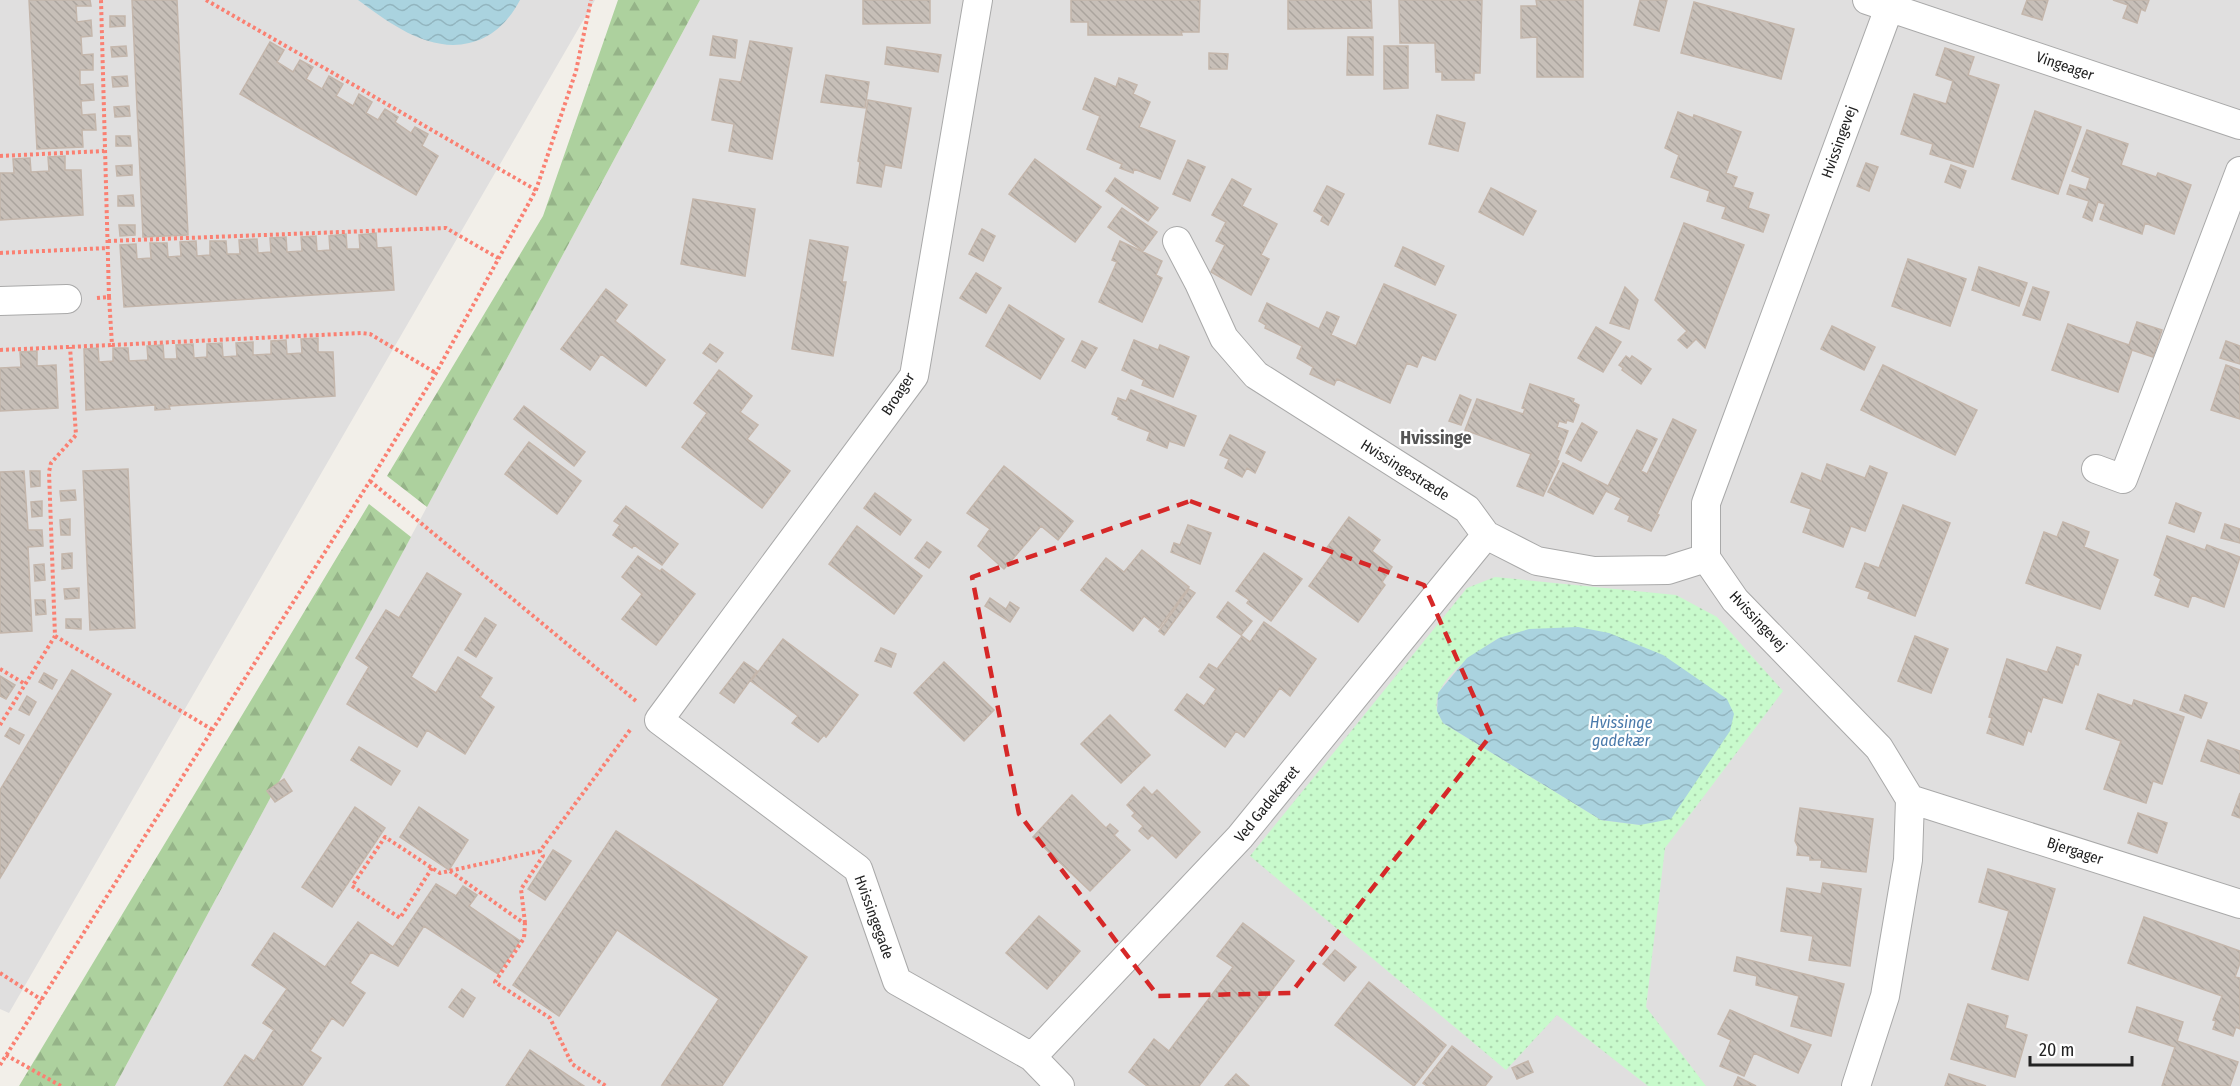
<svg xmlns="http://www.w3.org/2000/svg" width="2240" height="1086" viewBox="0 0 2240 1086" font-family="'Fira Sans Condensed',sans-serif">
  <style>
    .residential { fill: #e0dfdf }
    .forest { fill: url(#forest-firs) }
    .park { fill: url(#park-dots); fill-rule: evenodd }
    .water { fill: url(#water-waves) }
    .building { fill: url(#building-back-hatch); stroke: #c4b6ab; stroke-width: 1.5 }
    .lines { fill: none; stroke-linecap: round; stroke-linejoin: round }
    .street-casing { stroke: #a9a9a9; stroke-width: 30 }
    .path { stroke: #fa8072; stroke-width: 4; stroke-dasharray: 3 3; stroke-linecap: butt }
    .street { stroke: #fff; stroke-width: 28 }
    .marked { fill: none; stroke: #d62828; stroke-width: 4.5; stroke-dasharray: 12 8; stroke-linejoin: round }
    .labels { text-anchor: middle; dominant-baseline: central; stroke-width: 4.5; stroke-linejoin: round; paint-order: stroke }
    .street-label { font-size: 15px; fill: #222; stroke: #fff }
    .water-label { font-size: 16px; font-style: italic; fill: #4a7aab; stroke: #fff }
    .quarter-label { font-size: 18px; font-weight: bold; fill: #555; stroke: #fff }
  </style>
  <defs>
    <pattern id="forest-firs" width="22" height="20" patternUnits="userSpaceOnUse" patternTransform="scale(1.5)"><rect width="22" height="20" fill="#add19e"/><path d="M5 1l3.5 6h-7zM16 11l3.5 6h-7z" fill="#95b388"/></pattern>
    <pattern id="park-dots" width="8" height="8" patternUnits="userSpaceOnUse" patternTransform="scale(1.5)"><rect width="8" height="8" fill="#c8facc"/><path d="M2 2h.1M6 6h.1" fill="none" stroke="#acd6af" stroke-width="1.8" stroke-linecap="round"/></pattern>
    <pattern id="water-waves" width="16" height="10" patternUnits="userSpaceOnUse" patternTransform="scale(1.5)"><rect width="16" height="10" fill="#aad3df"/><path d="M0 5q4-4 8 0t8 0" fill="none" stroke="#92b5bf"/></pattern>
    <pattern id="building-back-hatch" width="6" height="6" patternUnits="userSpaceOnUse" patternTransform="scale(1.5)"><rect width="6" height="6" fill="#c7bfb8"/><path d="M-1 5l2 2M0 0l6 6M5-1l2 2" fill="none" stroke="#aba49e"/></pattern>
  </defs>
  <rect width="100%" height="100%" fill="#f2efe9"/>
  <path class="residential" d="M0,0H595L9,1013L0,1009Z
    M700,0H2240V1086H115Z"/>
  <path class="forest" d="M618,0H700L427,507L387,476L543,216Z
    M369,504L411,537L115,1086H19Z"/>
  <path class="park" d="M1495,577L1676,595L1717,617L1783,691L1665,848L1646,1007L1706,1086H1648L1557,1015L1506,1070L1250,856L1467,588ZM1499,638L1640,825L1601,820L1443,723C1441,719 1438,714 1437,710C1431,680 1478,651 1499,638Z"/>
  <path class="water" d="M358,0H520C494,50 447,56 401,29C386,21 372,10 358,0Z
    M1578,627L1609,633L1663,655L1727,699L1734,714L1730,731L1671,819L1640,825L1601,820L1443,723L1437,711L1438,693L1467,658L1499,638L1529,629Z"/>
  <path class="building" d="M29,0H90L91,6H76L77,22L91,20L92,36L81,37L82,55L93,54V70H80V85L93,84L94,100L81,101L82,115L95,114L96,130H82L83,147L37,149Z
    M132,0H177L188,235L143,237Z
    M863,0H930V23L863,24Z
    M1071,0H1200L1199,32H1181L1182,35H1088V22H1071Z
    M1288,0H1371L1372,28L1288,29Z
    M1399,0H1482L1480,73H1474V80H1442V72H1436L1435,43H1400Z
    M1536,0H1583V77H1537V37L1521,38V6H1537Z
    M1640,0H1667L1659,31L1634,25Z
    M2027,0H2048L2042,20L2022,14Z
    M2113,0H2149L2145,11L2141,9L2137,23L2123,18L2128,5Z
    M1694,2L1794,29L1781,79L1681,53Z
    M110,16H125V26L110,27Z
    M713,36L737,40L735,58L710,55Z
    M1348,37H1373V75H1347Z
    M750,41L792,48L772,159L729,151L734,124L712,120L720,79L741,82Z
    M270,42L284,50L277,62L293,72L300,60L313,67L306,79L322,89L329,76L343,84L336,96L353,106L359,94L372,102L366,113L378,120L385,109L398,117L395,122L411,133L415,127L428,134L422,146L438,156L416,195L240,94Z
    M126,46L127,56L112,57L111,47Z
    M1384,46H1408V88L1384,89Z
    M887,47L941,55L938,72L885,64Z
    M1945,48L1974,57L1968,75L1999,85L1973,167L1930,154L1933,144L1901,134L1914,94L1946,104L1953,81L1936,75Z
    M1209,53L1228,54L1227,69H1209Z
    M826,75L869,82L865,108L821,102Z
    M127,76L128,86L113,87L112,77Z
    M1095,78L1116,87L1119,78L1137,85L1133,94L1150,102L1139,127L1175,141L1160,179L1134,169L1133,173L1120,168L1122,164L1087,149L1100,116L1083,109Z
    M868,100L911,108L901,168L885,165L881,187L857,183L860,162L858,161Z
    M129,106L130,116L115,117L114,107Z
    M2035,111L2081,127L2058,194L2012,179Z
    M1678,112L1693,118L1694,115L1741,132L1726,173L1737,177L1733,187L1753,193L1748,208L1769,215L1763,232L1722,218L1726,207L1707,201L1710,191L1671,177L1679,155L1665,148Z
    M1437,115L1465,123L1458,151L1429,144Z
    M2087,130L2128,144L2121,165L2156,177L2158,173L2191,185L2174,234L2145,223L2142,234L2100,219L2105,204L2098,202L2092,221L2083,217L2089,201L2067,194L2070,185L2086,190L2090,178L2072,171Z
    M116,136H130L131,146H116Z
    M65,156V170H81L83,215L0,220V173H14L13,159L30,158L31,172L49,171L48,157Z
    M1035,159L1101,207L1075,242L1009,194Z
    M1188,160L1205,167L1190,201L1173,194Z
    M1866,163L1878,167L1869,191L1857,186Z
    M132,165V175L117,176L116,166Z
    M1951,165L1966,171L1960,188L1945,182Z
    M1115,178L1158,208L1148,221L1106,191Z
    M1232,179L1251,189L1242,206L1277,224L1261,255L1269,259L1251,295L1211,272L1225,245L1216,241L1226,222L1212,215Z
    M1327,186L1344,194L1328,225L1321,221L1323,216L1314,211Z
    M1491,188L1536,211L1523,235L1479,212Z
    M133,195L134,206H118V196Z
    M693,199L755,209L745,276L681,264Z
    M1122,208L1157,232L1143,251L1108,227Z
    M1684,223L1744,245L1705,348L1696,339L1687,348L1678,340L1687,331L1655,300Z
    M119,225H135V235L120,236Z
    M982,229L995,236L983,261L969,254Z
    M376,233L377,248L391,247L394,290L124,307L120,245L136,244L137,259L151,258L150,243H167L168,257L181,256L180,242L196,241L197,256L210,255V241H226L227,254H240L239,240L257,239L258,253L271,252L270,238L286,237L287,252L302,251L301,237L316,236L317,251L330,250L329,236L346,234L347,249H360L359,235Z
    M810,240L848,247L842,282H846L833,356L792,349Z
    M1120,241L1162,261L1156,275L1162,278L1142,322L1099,302L1117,262L1112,260Z
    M1403,247L1444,266L1435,285L1395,266Z
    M1908,259L1966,279L1950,326L1892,306Z
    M1979,267L2027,283L2019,306L1972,290Z
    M976,273L1001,288L986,313L960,298Z
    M1384,284L1456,315L1435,360L1422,355L1417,367L1407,363L1390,403L1337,379L1334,385L1310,374L1313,367L1297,358L1302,346L1265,328L1266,325L1259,321L1267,303L1319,329L1327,312L1339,317L1331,335L1356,346Z
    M1625,287L1638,300L1629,329L1610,323Z
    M2033,287L2049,292L2040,320L2023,315Z
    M606,289L627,305L615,321L665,360L646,386L601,354L590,370L561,349Z
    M1009,305L1064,339L1040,379L986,346Z
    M2137,322L2162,330L2153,357L2132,350L2118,392L2052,370L2068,324L2129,345Z
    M1832,326L1875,347L1864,370L1821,349Z
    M1596,327L1621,342L1603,372L1578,358Z
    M318,338V352H333L335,396L169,406L170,409L155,410V405L86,410L84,349L98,348L99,362L113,361V348H128L129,361L148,360L147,346L163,345L164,359H177L176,345L193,344L194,358L207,357V344L222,343L223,357L237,356L236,343L253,342V355L271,354V341L286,340L287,354L302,353L301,339Z
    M1134,340L1158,350L1160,345L1189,357L1173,397L1142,385L1144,380L1122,370Z
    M1082,341L1097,348L1085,368L1072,361Z
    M2226,341L2240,346V364L2220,358Z
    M710,344L723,353L716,362L703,353Z
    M37,351V366L56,365L58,408L0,411V368L21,367L20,352Z
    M1626,356L1630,359L1632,356L1651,369L1641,384L1622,370L1623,368L1619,365Z
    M1883,365L1977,410L1955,455L1861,410Z
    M2226,365L2240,370V419L2211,410Z
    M719,370L752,396L740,412L758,425L747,439L790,471L762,508L682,447L707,413L694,403Z
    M1530,384L1574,399L1573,402L1579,405L1573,422L1567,420L1566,423L1559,421L1557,427L1568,431L1557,460L1559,461L1543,496L1517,486L1531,454L1465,430L1477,399L1523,414L1525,409L1522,408Z
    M1131,390L1196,416L1184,446L1169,441L1167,448L1147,440L1150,432L1118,419L1119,417L1112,414L1118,398L1126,401Z
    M1460,395L1471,400L1461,425L1449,421Z
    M524,406L585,452L574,466L514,419Z
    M1673,419L1696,430L1657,514L1659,515L1651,531L1628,521L1630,516L1615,509L1621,498L1606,491L1593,514L1548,492L1563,463L1608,486L1637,430L1657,439L1641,471L1647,474Z
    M1582,423L1597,432L1581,461L1566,453Z
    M1230,435L1265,452L1255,473L1247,468L1242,477L1225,468L1229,459L1220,455Z
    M529,442L581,481L557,514L505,474Z
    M1827,464L1865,478L1870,466L1887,473L1865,531L1851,526L1843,547L1803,532L1811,509L1791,502L1802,473L1821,481Z
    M1004,466L1073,521L1058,540L1041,526L1004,569L978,546L990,529L967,513Z
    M128,469L135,628L90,630L83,471Z
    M24,471L28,530H42L43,546L28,547L32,631L0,633V472Z
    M30,471H40V486L31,487Z
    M75,490L76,500L61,501L60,491Z
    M875,493L911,520L900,535L864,508Z
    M42,501V516L32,517L31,502Z
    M2176,503L2201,513L2194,532L2169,523Z
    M1903,505L1950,523L1915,616L1868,598L1870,592L1856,587L1865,563L1879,568Z
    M626,506L678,544L662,565L634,545L632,548L613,535L620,525L614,521Z
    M1349,517L1380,540L1372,551L1392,567L1382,582L1385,585L1358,622L1309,586L1333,553L1326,549Z
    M70,519V535H61L60,520Z
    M2063,522L2089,532L2084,547L2118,560L2100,609L2026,583L2044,532L2057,537Z
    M2225,524L2240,529V543L2221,538Z
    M1188,525L1211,533L1200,564L1171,552L1174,543L1180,545Z
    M857,526L922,576L894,614L829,564Z
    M2167,536L2205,550L2207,545L2240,557L2224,607L2192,595L2188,607L2155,595L2161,579L2154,575Z
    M927,542L941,552L929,568L915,558Z
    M1142,550L1189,587L1159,628L1144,616L1133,631L1081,590L1106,558L1124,572Z
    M72,553V568L62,569V554Z
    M1264,553L1302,579L1271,621L1247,603L1249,600L1236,591Z
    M638,556L660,571L662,569L695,594L656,645L622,619L642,594L622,577Z
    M44,564L45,580L35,581L34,565Z
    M427,573L461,594L411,677L436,693L458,657L492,678L480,697L494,707L465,754L427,730L417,747L347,704L369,667L356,658L386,610L399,618Z
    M79,588V598L65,599L64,589Z
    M1189,589L1195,593L1164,635L1159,631Z
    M990,598L1006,609L1010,602L1019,608L1010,622L985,606Z
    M35,600H45L46,614L36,615Z
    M1228,602L1252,621L1241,635L1217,617Z
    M485,618L496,625L476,657L465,650Z
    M66,619H81V629L66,628Z
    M1264,622L1316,659L1290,696L1280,688L1244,737L1236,731L1225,747L1175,710L1187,694L1204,706L1216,689L1200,677L1209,664L1217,669L1242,636L1250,642Z
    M1915,636L1948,649L1931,693L1898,681Z
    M783,639L858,695L826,737L824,735L818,742L792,723L798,716L751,681Z
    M2057,647L2081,655L2078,665L2075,664L2062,703L2043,697L2031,732L2028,730L2023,745L1987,733L1992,718L1989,717L2007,659L2047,672Z
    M881,648L896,654L891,667L875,661Z
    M744,662L757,671L734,703L720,693Z
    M944,662L994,710L964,741L914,693Z
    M72,670L111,694L0,878V790Z
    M44,673L57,680L52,689L39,682Z
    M0,676L15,685L6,699L0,696Z
    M2098,694L2132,706L2134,700L2184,717L2162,784L2153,781L2146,803L2104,789L2121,741L2086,729Z
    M2185,695L2207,703L2201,718L2180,710Z
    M27,696L36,702L29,715L19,710Z
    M1110,715L1150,755L1121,783L1081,744Z
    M10,728L24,735L19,744L5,736Z
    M2208,740L2240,751V774L2201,761Z
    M359,747L400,771L391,785L351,760Z
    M284,779L292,791L275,802L267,791Z
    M1144,787L1152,795L1157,790L1200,832L1176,858L1152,835L1148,839L1139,831L1143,826L1132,816L1135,813L1127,805Z
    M2240,793V818L2232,815Z
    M1072,795L1106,828L1110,824L1118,831L1114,835L1130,850L1090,891L1033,837Z
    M355,807L385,828L332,907L302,887Z
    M419,807L468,840L449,870L400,837Z
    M1800,808L1873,819L1866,872L1821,867L1822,860H1810V856L1797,855L1798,847L1795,841Z
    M2138,813L2167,823L2157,853L2128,843Z
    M616,831L807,957L722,1086L662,1085L719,999L617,930L559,1016L513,985Z
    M553,850L571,861L545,900L528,889Z
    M1988,869L2055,889L2028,980L1992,969L2009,911L1979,902Z
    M1823,883L1861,889L1850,966L1809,960L1813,936L1781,931L1787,888L1821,894Z
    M436,884L456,896L463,886L477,895L469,906L520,941L498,974L424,926L398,966L371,952L350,983L365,993L343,1026L332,1018L310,1051L321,1058L302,1086H224L245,1055L254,1061L274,1030L263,1023L287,989L252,965L274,933L325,967L358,922L393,947Z
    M1039,916L1080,951L1047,989L1006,953Z
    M2144,917L2240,951V963L2235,977L2240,978V1029L2236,1027L2233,1036L2213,1029L2216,1021L2213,1020L2222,996L2128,963Z
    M1243,923L1294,961L1199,1086H1147L1129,1072L1154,1039L1169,1051L1233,967L1217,956Z
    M1335,950L1356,967L1344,981L1323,964Z
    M1737,957L1844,984L1831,1036L1791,1026L1799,996L1756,985L1757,976L1734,971Z
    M1369,982L1446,1045L1414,1086L1335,1025Z
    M462,989L475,998L463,1017L449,1007Z
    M1968,1004L2008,1016L2005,1028L2027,1035L2015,1077L1951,1059Z
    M2137,1007L2183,1022L2177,1041L2238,1062L2230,1086H2162L2175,1047L2129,1032Z
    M1730,1010L1811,1045L1798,1073L1754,1053L1744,1076L1720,1066L1731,1040L1718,1034Z
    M1452,1046L1492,1077L1485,1086H1427L1423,1083Z
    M530,1050L584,1086H506Z
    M1528,1061L1533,1072L1517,1079L1512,1068Z
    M1236,1074L1249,1086H1225Z
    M1949,1074L1986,1086H1945Z
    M1738,1077L1756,1086H1734Z"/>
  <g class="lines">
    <defs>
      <path id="street" d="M978,0L914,376L659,720L858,869L897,981L1032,1057L1060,1086
        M1867,0L2240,125
        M1177,241L1199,283L1224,338L1256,375L1467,509L1486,535L1537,561L1594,571L1668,570L1706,558
        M0,301L67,299
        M2096,469L2123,479L2240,171
        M1910,799L2240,904
        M1032,1057L1240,837L1486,535
        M1856,1086L1885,996L1908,860L1910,799L1879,748L1735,600L1706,558V503L1892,0"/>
    </defs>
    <use href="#street" class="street-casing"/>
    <path class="path" d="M206,0L536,190
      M0,156L104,151
      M108,241L446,228L498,258
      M0,253L108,248
      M109,297L112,345L361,333L370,334L436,373
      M97,298L109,297L101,0
      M0,350L112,345
      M370,481L636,701
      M55,636L213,730
      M0,669L25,684
      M0,725L55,636L49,472L51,463L76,435L70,347
      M432,868L400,918L352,886L385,837L432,868L440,873L540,851L630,730
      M450,871L525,924L524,938L495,982L550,1018L572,1064L606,1086
      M525,923L521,889L543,856L540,851
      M0,973L42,1000
      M6,1055L61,1086
      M0,1065L370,481L436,373L536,190L576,71L591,0"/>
    <use href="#street" class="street"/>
  </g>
  <path class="marked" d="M1190,501L1424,585L1491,735L1291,993L1158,996L1019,814L972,577Z"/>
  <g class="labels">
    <g class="street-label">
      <text transform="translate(2065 66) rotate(19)">Vingeager</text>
      <text transform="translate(1839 142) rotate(-70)">Hvissingevej</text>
      <text transform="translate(898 394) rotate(-57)">Broager</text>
      <text transform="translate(1405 470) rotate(32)">Hvissingestræde</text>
      <text transform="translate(1758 621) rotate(47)">Hvissingevej</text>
      <text transform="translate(1267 804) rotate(-51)">Ved Gadekæret</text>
      <text transform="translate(2075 851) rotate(18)">Bjergager</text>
      <text transform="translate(874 917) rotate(70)">Hvissingegade</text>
    </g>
    <g class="water-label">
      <text x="1621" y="722">Hvissinge<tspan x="1621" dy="18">gadekær</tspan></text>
    </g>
    <g class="quarter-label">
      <text x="1436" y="438">Hvissinge</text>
    </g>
  </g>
  <path d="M2030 1056v9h102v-9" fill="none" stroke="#222222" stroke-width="3"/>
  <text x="2039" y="1056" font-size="18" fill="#222222" stroke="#ffffff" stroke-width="4.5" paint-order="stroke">20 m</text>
</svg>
